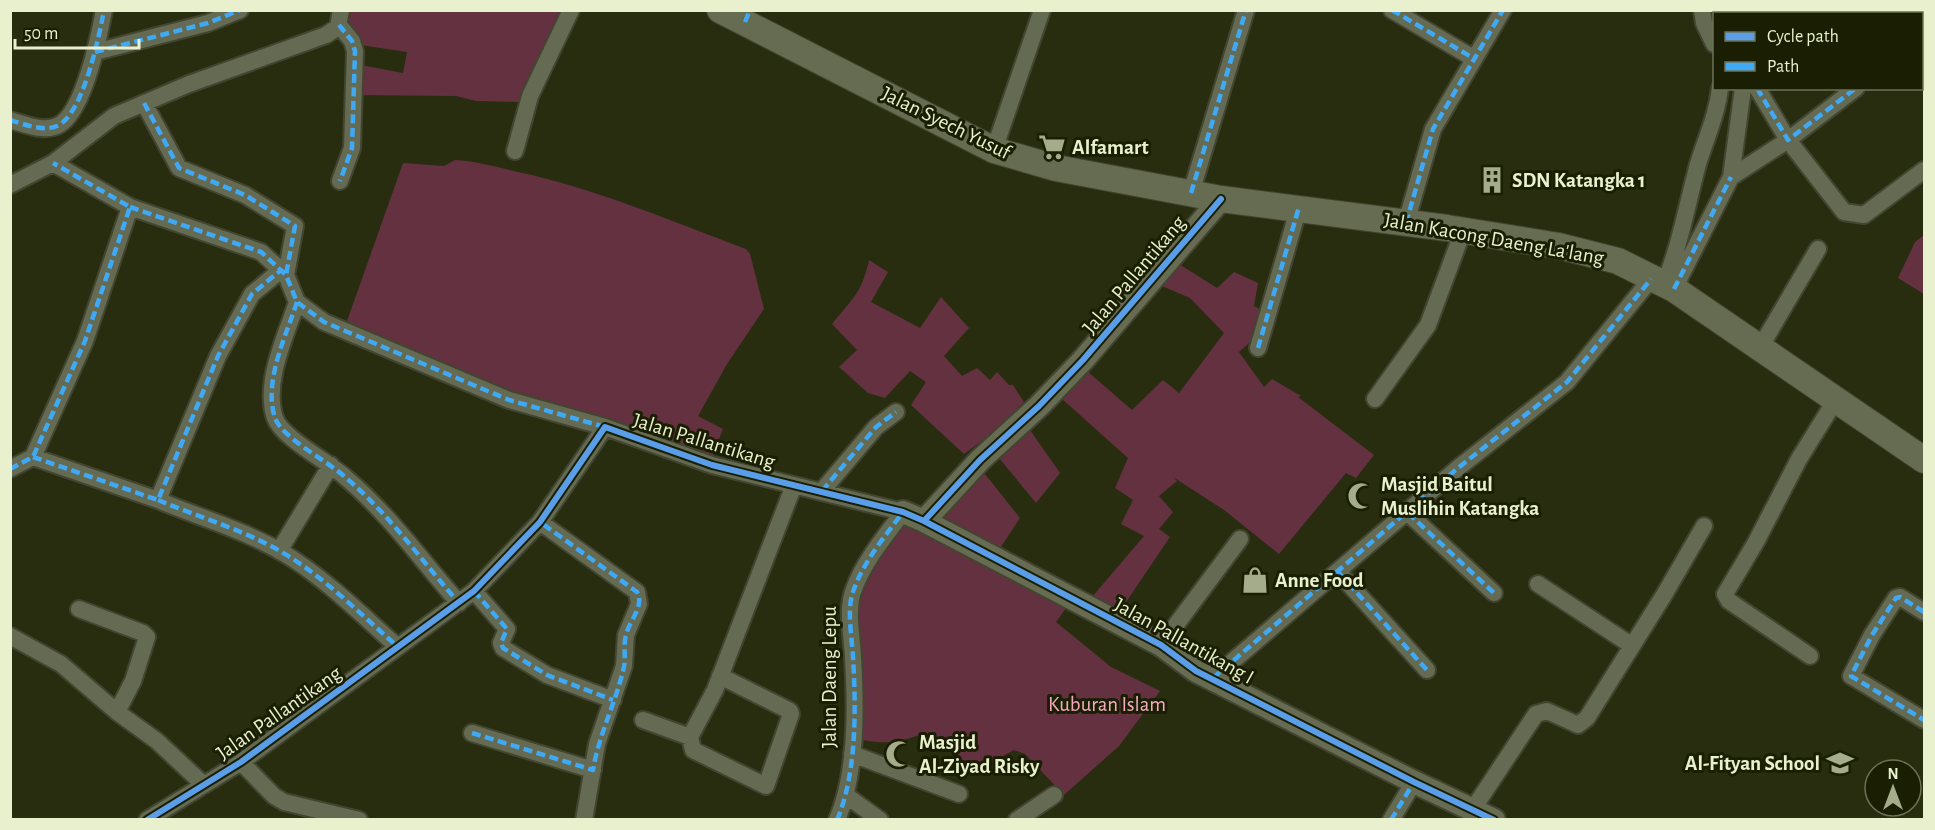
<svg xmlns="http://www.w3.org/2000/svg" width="1935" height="830" viewBox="0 0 1935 830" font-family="'Alegreya Sans',sans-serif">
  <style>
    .green { fill: #643140 }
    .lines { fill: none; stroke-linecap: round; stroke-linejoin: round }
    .street-casing { stroke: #424530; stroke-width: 20 }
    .secondary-casing { stroke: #424530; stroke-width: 26 }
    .primary-casing { stroke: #424530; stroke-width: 28 }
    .street { stroke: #656a52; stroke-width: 16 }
    .secondary { stroke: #666b51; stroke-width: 22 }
    .primary { stroke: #666c51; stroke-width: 26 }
    .quiet { stroke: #3fa9f5; stroke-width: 4.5; stroke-dasharray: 9 4.5; stroke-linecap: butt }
    .cycleway-casing { stroke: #1a1f04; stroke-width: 10 }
    .cycleway { stroke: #5a9eea; stroke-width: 6 }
    .labels { text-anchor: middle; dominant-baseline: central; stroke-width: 6; stroke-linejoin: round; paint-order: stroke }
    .street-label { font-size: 21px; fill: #e8f0ce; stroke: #1a1f04 }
    .poi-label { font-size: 21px; font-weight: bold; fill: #e8f0ce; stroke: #1a1f04; text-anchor: start }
    .park-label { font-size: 21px; fill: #f3aac1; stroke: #1a1f04 }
  </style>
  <rect width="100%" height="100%" fill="#292d10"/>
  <path class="green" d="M346,11H566L521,102L476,101L456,96L359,95L361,65L403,73L407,52L354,44L344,24Z
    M455,160C476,161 497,167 518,172C597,189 671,221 746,249L750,254L764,309L727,364L698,416L723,429L712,457L516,393L459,373L346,324L403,163L444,166Z
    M1924,235V294L1898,278L1915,242Z
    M869,260L888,272L871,302L920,328L941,297L969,328L944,356L962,376L977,368L990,380L997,372L1009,385H1013L1024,402L990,435L964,454L911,405L926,382L910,371L885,398L868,393L839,367L857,350L832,324C852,299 862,293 869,260Z
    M1179,264L1217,288L1234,272L1258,283L1254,306L1265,312L1258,335L1239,352L1264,387L1272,379L1301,396L1298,397L1374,455L1356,478L1346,473L1279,554L1224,510L1173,477L1177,481L1159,496L1173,512L1159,529L1170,537L1118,614L1092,597L1144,536L1121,524L1133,500L1115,488L1128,458L1061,398L1087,371L1132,410L1163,380L1179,393L1224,333L1190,298L1162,286Z
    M1030,430L1060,473L1036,503L999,458Z
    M985,474L1020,518L989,565L1069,604L1056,622L1111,667L1160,691L1119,746L1064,795L1025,754L1014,750L973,772L960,757L926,733C899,742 884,746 855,738V606L860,584L893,532L926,504Z"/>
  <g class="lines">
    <defs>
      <path id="street" d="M1392,10L1473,58
        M1702,10L1704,23L1714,44
        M1803,14L1807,10
        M339,25L352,41L355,51L352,148L340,181
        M1922,39L1924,37
        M95,52L208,23L240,10
        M1757,88L1788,140L1856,88
        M144,103L179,168L245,195L295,226L286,275
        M10,120C24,124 42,132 57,126C83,115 99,37 104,10
        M994,150L1042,10
        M515,151L530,96L571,10
        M1731,177L1788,140L1844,212L1864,215L1924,170
        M10,185L53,163L114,116L189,84L326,35L338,27L341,10
        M1191,193L1246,10
        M130,207L261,252L286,275L297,302L324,322L509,400L605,427
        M1406,223L1433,129L1503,10
        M1664,285C1680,245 1687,205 1698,164C1706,138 1717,115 1720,88
        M1674,289L1731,177L1743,88
        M297,302C286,336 263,382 275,418C282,438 329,462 345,477C389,514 421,560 459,603
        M1761,346L1818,249
        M1258,348L1299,207
        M1375,399L1428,325L1463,231
        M33,457L158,500L218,356L252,294L281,270
        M10,469L33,457L85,341L130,207L53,163
        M822,491L876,427L896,412
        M158,500C203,519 255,533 296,561C333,586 365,618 398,647
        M1408,513L1494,593
        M540,522L637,592L639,604L626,635L624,666L597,744L584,820
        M279,551L331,465
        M1339,573L1427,670
        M1538,584L1631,645
        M474,591L507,629L501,643L503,648L547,675L613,700
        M79,609L143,633L147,637L133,681L117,712
        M1924,612L1900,597L1896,598L1872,635L1851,676L1924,720
        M10,636L61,664L117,712L157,741L204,785
        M1161,645L1240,539
        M1810,656L1729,601L1725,594L1756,542L1799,459L1835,401
        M720,676L790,711L791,714L766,786L693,750L690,737L715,690L794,485
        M1213,678L1458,468L1567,382L1651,279
        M643,720L690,737
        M472,733L593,770
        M852,754L959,794
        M241,762L274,796L284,802L359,820
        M847,796L880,820
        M1473,809L1536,714L1547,711L1578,725L1587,718L1664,595L1704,526
        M147,820L241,762L474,591L540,522L605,427L712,465L903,512C886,535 864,561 854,589C846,608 852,636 853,657C856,708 857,773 837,820
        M1017,820L1054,795
        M1391,820L1414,782"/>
      <path id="secondary" d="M903,512L924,521L980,460L1039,406L1083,360L1221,199
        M924,521L1161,645L1196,671L1414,782L1494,820"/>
      <path id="primary" d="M720,10L994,150L1056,168L1221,199L1447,228L1559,246L1618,261L1674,289L1924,460"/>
    </defs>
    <use href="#street" class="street-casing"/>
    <use href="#secondary" class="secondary-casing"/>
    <use href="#primary" class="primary-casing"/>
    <use href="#street" class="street"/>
    <use href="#secondary" class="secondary"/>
    <use href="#primary" class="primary"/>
    <path class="quiet" d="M1392,10L1473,58
      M745,22L750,10
      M339,25L352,41L355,51L352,148L340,181
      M1922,39L1924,37
      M95,52L208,23L240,10
      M1757,88L1788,140L1856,88
      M144,103L179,168L245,195L295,226L286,275
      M10,120C24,124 42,132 57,126C83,115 99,37 104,10
      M1191,193L1246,10
      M130,207L261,252L286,275L297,302L324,322L509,400L605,427
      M1406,223L1433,129L1503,10
      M1674,289L1731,177
      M297,302C286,336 263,382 275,418C282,438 329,462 345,477C389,514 421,560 459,603
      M1258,348L1299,207
      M33,457L158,500L218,356L252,294L281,270
      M10,469L33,457L85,341L130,207L53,163
      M822,491L876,427L896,412
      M158,500C203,519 255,533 296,561C333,586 365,618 398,647
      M1408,513L1494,593
      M1339,573L1427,670
      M474,591L507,629L501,643L503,648L547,675L613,700
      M1924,612L1900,597L1896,598L1872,635L1851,676L1924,720
      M1213,678L1458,468L1567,382L1651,279
      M472,733L593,770C599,734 616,702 624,667C626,657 623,645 626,635C629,621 645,606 637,592L540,522
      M837,820C857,773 856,708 853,657C852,636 846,608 854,589C864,561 886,535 903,512
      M1391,820L1414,782"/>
    <defs>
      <path id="cycleway" d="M924,521L1161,645L1196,671L1414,782L1494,820
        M147,820L241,762L474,591L540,522L605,427L712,465L903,512L924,521L980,460L1039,406L1083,360L1221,199"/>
    </defs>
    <use href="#cycleway" class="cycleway-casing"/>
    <use href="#cycleway" class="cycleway"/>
  </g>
  <defs>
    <symbol id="supermarket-bare" viewBox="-9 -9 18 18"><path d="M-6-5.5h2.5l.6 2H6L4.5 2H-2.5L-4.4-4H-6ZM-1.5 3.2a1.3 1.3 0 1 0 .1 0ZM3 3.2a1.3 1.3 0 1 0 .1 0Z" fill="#a5ac8c" stroke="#1a1f04" stroke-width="2.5" paint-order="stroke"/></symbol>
    <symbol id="building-bare" viewBox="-9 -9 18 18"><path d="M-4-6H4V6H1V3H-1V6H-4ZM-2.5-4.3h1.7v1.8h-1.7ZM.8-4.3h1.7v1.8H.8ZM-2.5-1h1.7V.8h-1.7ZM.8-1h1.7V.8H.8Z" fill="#a5ac8c" stroke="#1a1f04" stroke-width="2.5" paint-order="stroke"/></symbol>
    <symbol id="mosque-bare" viewBox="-9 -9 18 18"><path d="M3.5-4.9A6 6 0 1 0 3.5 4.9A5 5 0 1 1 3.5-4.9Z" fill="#a5ac8c" stroke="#1a1f04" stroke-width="2.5" paint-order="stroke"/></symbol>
    <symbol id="shop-bare" viewBox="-9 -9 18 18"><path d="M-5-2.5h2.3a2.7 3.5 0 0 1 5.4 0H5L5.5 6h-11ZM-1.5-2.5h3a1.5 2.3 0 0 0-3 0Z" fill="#a5ac8c" stroke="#1a1f04" stroke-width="2.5" paint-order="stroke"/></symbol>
    <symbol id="school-bare" viewBox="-9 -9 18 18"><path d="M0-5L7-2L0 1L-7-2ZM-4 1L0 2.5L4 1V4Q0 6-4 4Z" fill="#a5ac8c" stroke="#1a1f04" stroke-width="2.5" paint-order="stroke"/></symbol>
  </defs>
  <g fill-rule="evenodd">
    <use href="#supermarket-bare" x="1033" y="128" width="38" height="38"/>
    <use href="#building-bare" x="1473" y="161" width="38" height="38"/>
    <use href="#mosque-bare" x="1342" y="477" width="38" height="38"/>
    <use href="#shop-bare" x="1236" y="561" width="38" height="38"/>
    <use href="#mosque-bare" x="880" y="735" width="38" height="38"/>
    <use href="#school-bare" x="1821" y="744" width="38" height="38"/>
  </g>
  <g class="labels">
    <g class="street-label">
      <text transform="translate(946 123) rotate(26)">Jalan Syech Yusuf</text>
      <text transform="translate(1494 239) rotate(10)">Jalan Kacong Daeng La'lang</text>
      <text transform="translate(1134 275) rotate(-50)">Jalan Pallantikang</text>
      <text transform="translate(704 441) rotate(17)">Jalan Pallantikang</text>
      <text transform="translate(1184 641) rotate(29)">Jalan Pallantikang I</text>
      <text transform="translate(829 677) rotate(-90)">Jalan Daeng Lepu</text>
      <text transform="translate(279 713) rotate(-35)">Jalan Pallantikang</text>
    </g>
    <g class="poi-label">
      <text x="1072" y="147">Alfamart</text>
      <text x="1512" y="180">SDN Katangka 1</text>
      <text x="1381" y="484">Masjid Baitul<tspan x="1381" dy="24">Muslihin Katangka</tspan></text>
      <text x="1275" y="580">Anne Food</text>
      <text x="919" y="742">Masjid<tspan x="919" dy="24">Al-Ziyad Risky</tspan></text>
      <text x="1820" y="763" text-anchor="end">Al-Fityan School</text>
    </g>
    <g class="park-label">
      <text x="1107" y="704">Kuburan Islam</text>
    </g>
  </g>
  <rect width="1935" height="830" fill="none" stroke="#e8f0ce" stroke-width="24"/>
  <rect x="1713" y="12" width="210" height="78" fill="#1a1f04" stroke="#6c7355" stroke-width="1.5"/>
  <rect x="1725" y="32" width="30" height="9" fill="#5a9eea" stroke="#6c7355" stroke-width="1.5"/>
  <text x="1767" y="42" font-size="18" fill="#e8f0ce">Cycle path</text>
  <rect x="1725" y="62" width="30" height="9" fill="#3fa9f5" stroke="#6c7355" stroke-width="1.5"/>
  <text x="1767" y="72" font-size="18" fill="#e8f0ce">Path</text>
  <g transform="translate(1893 788)"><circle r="28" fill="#1a1f04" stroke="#6c7355" stroke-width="1.5"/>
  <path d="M0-4.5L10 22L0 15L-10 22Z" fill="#a5ac8c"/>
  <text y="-9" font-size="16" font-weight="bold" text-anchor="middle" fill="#e8f0ce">N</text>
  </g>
  <path d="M15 39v9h124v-9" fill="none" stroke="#e8f0ce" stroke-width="3"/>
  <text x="24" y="39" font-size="18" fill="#e8f0ce" stroke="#1a1f04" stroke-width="4.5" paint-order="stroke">50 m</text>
</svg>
